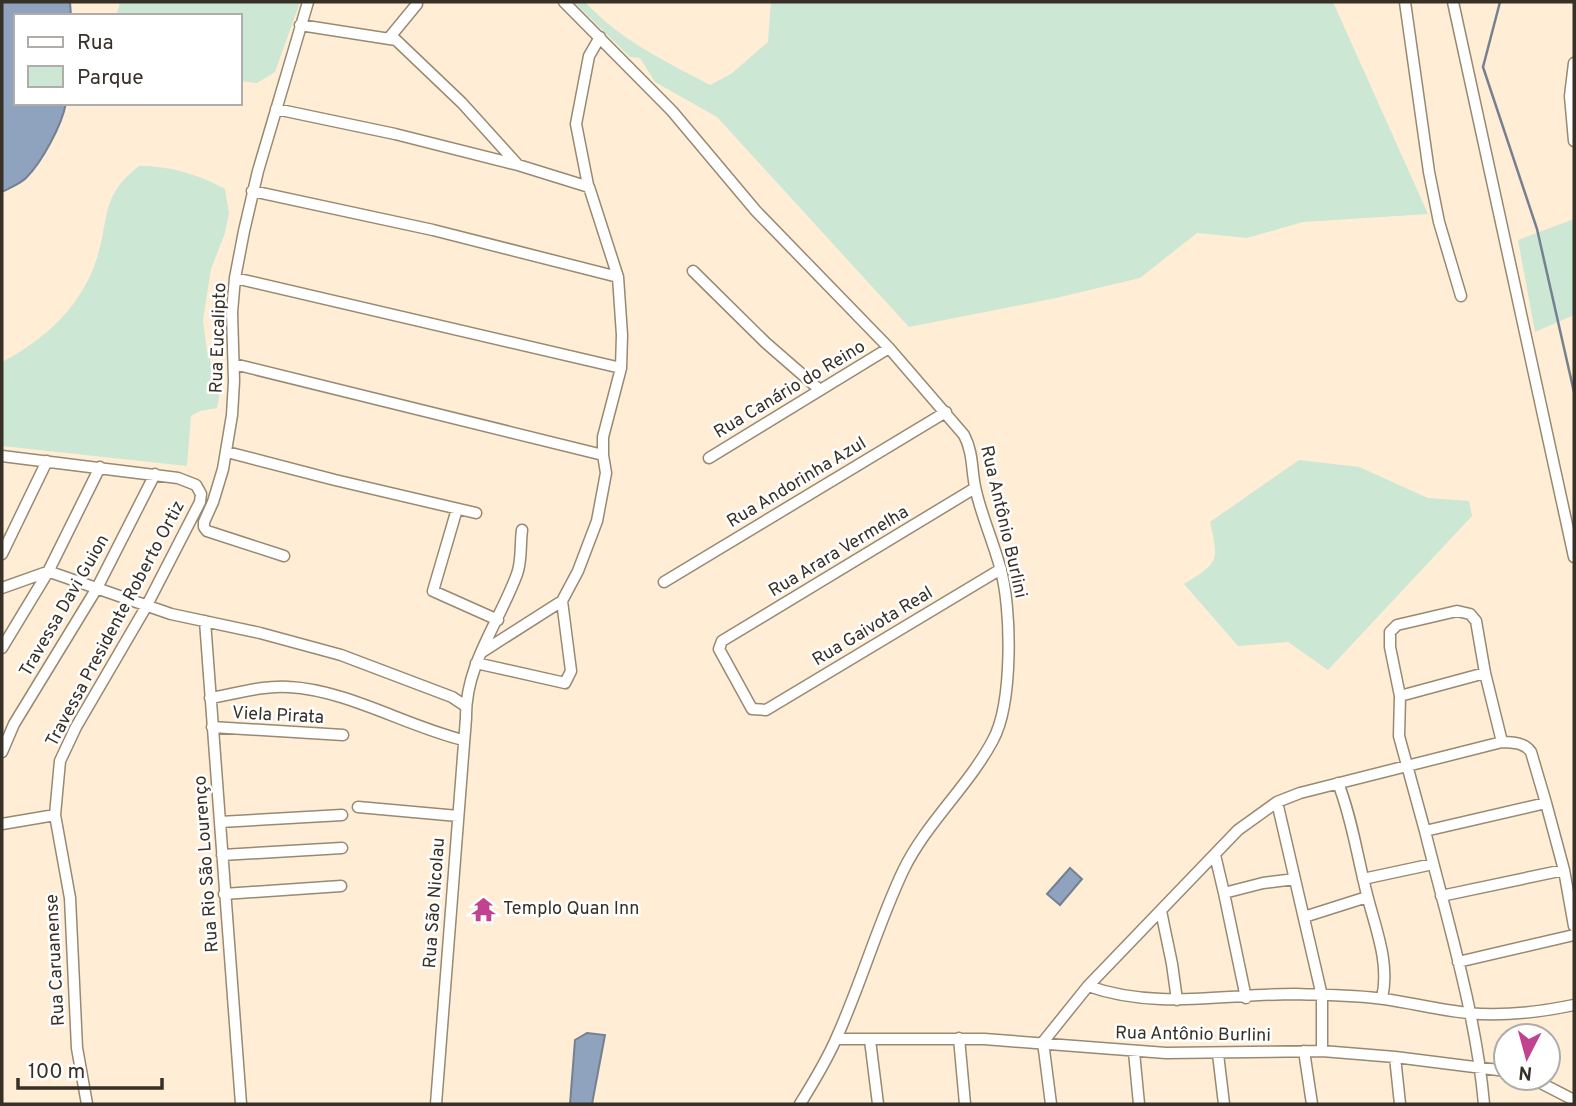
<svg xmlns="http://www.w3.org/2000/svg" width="1576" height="1106" viewBox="0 0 1576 1106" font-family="Overpass,sans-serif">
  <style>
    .green { fill: #cce7d3 }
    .water { fill: #8fa3be; stroke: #758091; stroke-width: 2 }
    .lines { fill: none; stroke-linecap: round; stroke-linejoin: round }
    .stream { stroke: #758091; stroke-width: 2.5 }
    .street-casing { stroke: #988973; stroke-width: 13 }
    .street { stroke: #fff; stroke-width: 10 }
    .labels { text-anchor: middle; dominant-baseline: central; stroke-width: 5; stroke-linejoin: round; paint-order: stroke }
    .street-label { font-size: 18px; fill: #373027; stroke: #fff }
    .poi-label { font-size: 18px; fill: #373027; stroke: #fff; text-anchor: start }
  </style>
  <rect width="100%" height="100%" fill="#ffeed5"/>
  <path class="green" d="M120,2H300L275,72L257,83L240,81V16H116Z
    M574,2H585C620,40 665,61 710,85L731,74L768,42L771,2H1333L1428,214L1303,222L1247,238L1197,233L1140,278L1056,298L909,327L717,117L655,82L640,58L630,57Z
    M139,166C170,166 198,174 225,189L229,213L225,233L211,269L203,320L207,351L220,392L217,408L200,411L191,416L187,466L2,446V362C44,340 80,308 96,261C110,220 99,197 139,166Z
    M1574,219V315L1535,332L1518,240Z
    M1299,460L1359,467L1428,498L1469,501L1472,516L1328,670L1288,642L1238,646L1184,584C1219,562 1219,562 1210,522Z"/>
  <path class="water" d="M2,2H70L71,16H16V103H66C62,125 42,162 26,178C20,184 9,188 2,192Z
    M1070,868L1082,879L1060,905L1047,894Z
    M587,1033L605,1035L592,1104H570L575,1040Z"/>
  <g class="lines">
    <path class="stream" d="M1500,2L1483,67L1537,229L1574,392"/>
    <defs>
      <path id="street" d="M564,2L672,111L756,211L889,348L964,435C974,454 971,472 976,491C982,517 993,541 1000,567C1012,607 1013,703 993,740C968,787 926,823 903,871C877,926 861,984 836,1039C826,1062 813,1083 800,1104
        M1405,2L1429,172L1439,222L1461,296
        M1453,2L1574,557
        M300,25L396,40L462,103L518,165
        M389,38L417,4
        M1574,63L1570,96L1574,141
        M276,109L395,134L518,165L589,187L618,277L622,335L621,368L603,437V455L606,473L597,521L578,571L562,601L482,652
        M588,185L576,124L589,56L600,37
        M252,191L433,230L618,277
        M693,271L766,343L820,390
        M235,278L621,368
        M234,364L603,455
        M227,452L335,480L476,513
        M2,456L178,478L196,485L201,494L200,502L146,607L76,727L60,761L55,815L70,898L77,1048L87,1104
        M709,458L889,348
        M975,488L722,641L719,649L752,709L766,710L1001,569
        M457,509L433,591L498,620
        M2,554L47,461
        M284,556L207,531L204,527V522L213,502L223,469L232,415L234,381L232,312L235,278L244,231L258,171L308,2
        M664,582L946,412
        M2,588L44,573H53L171,614L260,633L341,655L452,697L464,705
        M205,621L241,1104
        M2,648L48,572L100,467
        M476,663L565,683L571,671L562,601
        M1400,696L1485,673
        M210,698C235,694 263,685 289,687C347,690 406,726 463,740
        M212,727L343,735
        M1502,742L1485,673L1476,621L1470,614L1457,611L1397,625L1390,632V647L1400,696L1399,736L1425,831L1546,803L1564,870L1574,926
        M2,752L14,724L97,588L155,474
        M1338,783C1351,816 1356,849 1364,882C1372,921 1391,959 1382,998
        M1277,802L1322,996V1051
        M1546,803L1531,752C1524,742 1514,743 1502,742L1300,793L1277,802L1238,830L1088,986C1155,1010 1225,994 1294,994C1323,995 1355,995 1384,999C1412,1003 1440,1010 1468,1013C1504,1017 1540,1012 1574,1005
        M358,807L458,816
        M220,822L342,815
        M2,824L55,815
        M1425,831C1447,920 1476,1013 1484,1104
        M222,855L342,848
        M1215,855L1224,893L1263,883L1295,879
        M1363,879L1433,864
        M1224,893L1246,998
        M224,894L341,886
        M1441,896L1564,870
        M1161,911L1172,964L1177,1000
        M1304,917L1367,897
        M1458,962L1574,935
        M959,1038L965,1104
        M836,1039H984L1166,1053L1322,1051L1395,1057L1506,1071
        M870,1040L878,1104
        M1304,1051L1312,1104
        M1134,1052L1139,1104
        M1218,1054L1224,1104
        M1395,1057L1400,1104
        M1531,1078L1574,1100
        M436,1104L466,718C465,665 499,623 517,574C522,561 520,544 522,530
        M1051,1104L1043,1042L1088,986"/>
    </defs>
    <use href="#street" class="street-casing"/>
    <use href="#street" class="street"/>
  </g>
  <defs>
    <symbol id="temple-bare" viewBox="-9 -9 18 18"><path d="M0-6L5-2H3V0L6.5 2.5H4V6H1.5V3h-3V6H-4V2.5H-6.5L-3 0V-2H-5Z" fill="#c1428e" stroke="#fff" stroke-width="2.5" paint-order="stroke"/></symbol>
  </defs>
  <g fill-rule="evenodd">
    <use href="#temple-bare" x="466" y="892" width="35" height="35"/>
  </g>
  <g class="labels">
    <g class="street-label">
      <text transform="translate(219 338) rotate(-88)">Rua Eucalipto</text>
      <text transform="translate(790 390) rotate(-31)">Rua Canário do Reino</text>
      <text transform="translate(797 483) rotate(-31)">Rua Andorinha Azul</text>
      <text transform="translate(1003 522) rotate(77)">Rua Antônio Burlini</text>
      <text transform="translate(839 552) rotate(-31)">Rua Arara Vermelha</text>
      <text transform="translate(65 606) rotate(-60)">Travessa Davi Guion</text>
      <text transform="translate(116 624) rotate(-62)">Travessa Presidente Roberto Ortiz</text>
      <text transform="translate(873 627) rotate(-31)">Rua Gaivota Real</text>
      <text transform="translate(278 716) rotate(3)">Viela Pirata</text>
      <text transform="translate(207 864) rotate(-94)">Rua Rio São Lourenço</text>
      <text transform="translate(435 903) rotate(-86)">Rua São Nicolau</text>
      <text transform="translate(56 960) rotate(-93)">Rua Caruanense</text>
      <text transform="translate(1193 1035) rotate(1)">Rua Antônio Burlini</text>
    </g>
    <g class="poi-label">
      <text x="503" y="909">Templo Quan Inn</text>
    </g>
  </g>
  <rect width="1576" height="1106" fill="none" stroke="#373027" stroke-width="7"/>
  <rect x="14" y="14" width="228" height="91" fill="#ffffff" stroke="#afaca9" stroke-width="2"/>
  <rect x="28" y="37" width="35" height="10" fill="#ffffff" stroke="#afaca9" stroke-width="2"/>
  <text x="77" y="49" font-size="21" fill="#373027">Rua</text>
  <rect x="28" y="66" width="35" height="21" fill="#cce7d3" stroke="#afaca9" stroke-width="2"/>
  <text x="77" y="84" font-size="21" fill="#373027">Parque</text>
  <g transform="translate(1527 1057) rotate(186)"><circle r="33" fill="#ffffff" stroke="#afaca9" stroke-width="2"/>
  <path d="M0-5L12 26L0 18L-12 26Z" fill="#c1428e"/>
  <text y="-10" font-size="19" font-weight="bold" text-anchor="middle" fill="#373027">N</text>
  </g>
  <path d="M18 1078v10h144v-10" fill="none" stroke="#373027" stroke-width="3.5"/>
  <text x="28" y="1078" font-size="21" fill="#373027" stroke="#ffffff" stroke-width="5" paint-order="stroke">100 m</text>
</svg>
